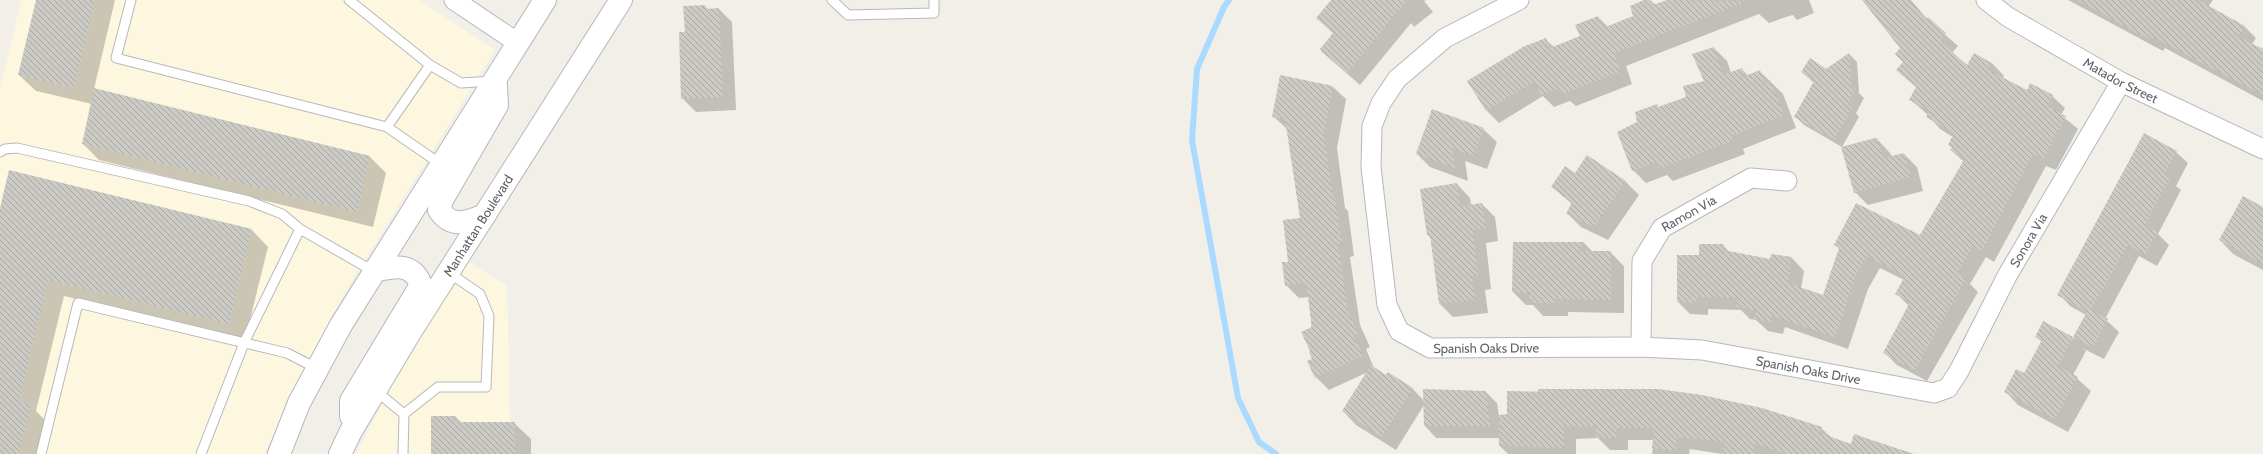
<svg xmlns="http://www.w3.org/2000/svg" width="2263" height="454" viewBox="0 0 2263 454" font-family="Cabin,sans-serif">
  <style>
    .commercial { fill: #fef7e0 }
    .shadow { fill: #0003 }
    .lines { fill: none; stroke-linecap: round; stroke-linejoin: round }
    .stream { stroke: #aadaff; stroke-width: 6 }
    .building { fill: url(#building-back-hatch) }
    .service-casing { stroke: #b5b8bc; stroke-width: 11 }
    .minor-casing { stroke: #b5b8bc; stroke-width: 21 }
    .tertiary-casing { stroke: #b5b8bc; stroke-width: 24 }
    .service { stroke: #fff; stroke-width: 9 }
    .minor { stroke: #fff; stroke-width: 19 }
    .tertiary { stroke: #fff; stroke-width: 22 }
    .labels { text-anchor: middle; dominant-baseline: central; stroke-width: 4; stroke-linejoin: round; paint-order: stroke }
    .street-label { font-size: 13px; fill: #5f6368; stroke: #fff }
  </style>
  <defs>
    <pattern id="building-back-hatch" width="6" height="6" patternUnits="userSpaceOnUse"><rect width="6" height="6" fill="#cccac5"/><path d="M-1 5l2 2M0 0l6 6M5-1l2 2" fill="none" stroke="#a9a8a4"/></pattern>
  </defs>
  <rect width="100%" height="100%" fill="#f1efe8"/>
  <path class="commercial" d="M21,0H419L495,50L345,292L264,454H0V90Z
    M465,260L507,286L511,454H356L395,379Z"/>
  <path class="shadow" d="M37,0H115L94,89L369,156L386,173L373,227L99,160L83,144L92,104L36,91L19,75Z
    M1332,0H1426L1424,1L1433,12L1414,27L1411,23L1360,85L1321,51L1334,34L1317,18Z
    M1647,0H1650L1656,5L1670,0H1809L1814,13L1797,20L1793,15L1789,16L1769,23L1759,14L1626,66L1632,84L1576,106L1570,101L1554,107L1543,96L1499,123L1487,111L1468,82L1546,40L1554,47L1581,37L1598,17L1608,27L1635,17Z
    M1863,0H1911L1927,19L1958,46L1952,53L1967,66L1992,63L2004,76L2002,79L2027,91L2052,96L2065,108L2061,115L2078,129L2056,170L2046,166L1994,262L1986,257L1970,284L1978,292L1927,381L1897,365L1884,352L1909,306L1897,294L1904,280L1880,268L1868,289L1848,349L1785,327L1783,334L1768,331L1756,320L1750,319L1741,310L1708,309V315L1690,314L1678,302L1700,256L1723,245L1730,253L1771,260L1772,255L1792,258L1804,271L1801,289L1824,296L1840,249L1835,245L1920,237L1964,162L1951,150L1952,148L1949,144L1953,137L1940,129L1928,115L1911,100L1917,88L1898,70L1904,62L1902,48Z
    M2068,0H2213L2208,7L2244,26L2256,38L2252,44L2263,49V101L2165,48L2163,51Z
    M705,6L708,9H719L732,22L736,110L696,112L682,98L686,33Z
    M1714,48L1727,61L1731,73L1742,69L1748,76L1759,71L1770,81L1783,94L1796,128L1743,149L1745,154L1673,181L1667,175L1646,183L1633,170L1638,123L1657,105L1659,108L1687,97L1705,82Z
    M1849,54L1857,62L1859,93L1864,98L1856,113L1859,117L1842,147L1804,125L1795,116L1814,83L1802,72L1826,70Z
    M1281,76L1333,87L1346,99L1337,148L1345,208L1348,211L1354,256L1350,257L1360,325L1370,347L1366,349L1374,368L1386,376L1388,374L1413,389L1424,401L1486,392L1497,403L1499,416L1508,415V392L1658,390L1821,428L1832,438L1851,445L1855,435L1914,454H1722L1690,449L1689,454H1652L1654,440H1628V450H1610L1598,438L1576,439V454H1508L1500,446V438H1436L1425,426L1424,405L1396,450L1356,425L1343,411L1368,372L1329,390L1316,377L1309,297L1299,298L1286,285L1289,262L1301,219L1288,130L1273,116Z
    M1483,129L1497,142L1487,169L1465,161L1468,181L1430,167L1417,154Z
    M1877,139L1890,153L1892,157L1904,154L1917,167L1923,191L1868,205L1855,192Z
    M2176,152L2188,163L2176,186L2181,190L2158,234L2169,245L2157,266L2139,256L2105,319L2119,332L2104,359L2082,348L2086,351L2073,375L2091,391L2068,432L2018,405L2005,391L2025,375L2042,342L2036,337L2073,339L2086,315L2070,306L2059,294Z
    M1588,157L1626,182L1639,195L1608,240L1581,227L1568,214L1572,204L1552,187L1576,174Z
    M1457,184L1470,198L1471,205L1482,204L1495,217L1498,241L1486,243L1491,289L1485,290L1488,313L1453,317L1440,304L1431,239L1428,235Z
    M2263,208V270L2233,254L2220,240Z
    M0,213L252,230L268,247L245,340L64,296L36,411L47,422L39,454H0Z
    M1514,243H1584L1593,252H1610L1624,266V313L1568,312V316H1543L1533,305H1526L1513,292Z
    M456,417L462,423H514L531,439V454H432Z"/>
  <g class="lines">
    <path class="stream" d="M1229,0L1224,7L1197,69L1192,140L1238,398L1259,442L1276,454"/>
  </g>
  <path class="building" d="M36,0H95L74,88L18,75Z
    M1331,0H1407L1347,73L1320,49L1333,33L1316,18Z
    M1644,0H1650L1653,5L1667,0L1748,1L1614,53L1620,72L1562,94L1560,88L1541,95L1535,81L1486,111L1467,81L1523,47L1546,38L1550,48L1580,36L1575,25L1598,16L1603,28L1633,16L1630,6Z
    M1862,0H1910L1926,19L1928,17L1946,33L1940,41L1967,65L1974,53L1992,63L1988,70L2027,90L2030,83L2053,95L2047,106L2066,116L2044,158L2033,154L1982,251L1973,246L1957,273L1966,279L1915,370L1883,353L1910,302L1895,294L1905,276L1867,256L1856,276L1835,337L1772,316L1771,322L1754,319L1756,310L1736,307L1738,298L1696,297V303L1677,302V255H1699V244H1723V250L1770,259L1771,254L1792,257L1788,283L1823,295L1839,248L1834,245L1856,203L1920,235L1965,158L1950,150L1952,147L1948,145L1954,133L1926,117L1930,111L1909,100L1916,87L1896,70L1903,62L1895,54L1900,48Z
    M2077,0H2198L2245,26L2238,37L2263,49V95L2153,37L2151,40Z
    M705,5L706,9L719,8L723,97L681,99L679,32H685L683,6Z
    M1714,47L1723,75L1742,68L1745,76L1760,70L1765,83L1770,80L1784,115L1731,136L1733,141L1659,169L1657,162L1632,171L1617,132L1637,122L1635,112L1657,104L1658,107L1686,97L1683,86L1704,81L1692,54Z
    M1849,53L1851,86L1856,89L1847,105L1852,108L1834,139L1794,117L1814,81L1801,72L1810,58L1826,69Z
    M1280,75L1333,86L1324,134L1333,197H1335L1342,244H1338L1348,311L1358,334L1354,336L1363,356L1315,378L1307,361L1312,359L1309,352L1310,351L1301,332L1312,327L1306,283L1285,286L1282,262H1288L1283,220L1300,218L1285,119L1272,117Z
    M94,88L370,156L357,212L82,144Z
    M1432,109L1484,128L1474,156L1452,148L1455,168L1416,154Z
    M2144,133L2177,151L2164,175L2170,178L2145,225L2158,232L2145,255L2128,245L2091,310L2108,319L2093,348L2073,337L2087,312L2057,295Z
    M1875,138H1877L1883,158L1904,153L1911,177L1854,193L1841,147Z
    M1587,155L1626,181L1594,227L1566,214L1572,202L1551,187L1565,166L1575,173Z
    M9,170L252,229L229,324L48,280L19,401L31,404L19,454H0V208Z
    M1457,183L1460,206L1482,203L1486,228L1473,230L1478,276L1472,277L1475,300L1439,304L1430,235H1427L1420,189Z
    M2243,196L2263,207V264L2219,240Z
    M1513,242H1584L1578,251H1611V300L1555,299V303H1529V293L1512,292Z
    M2043,321L2073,337L2058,366L2078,377L2055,419L2004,392L2016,369L2024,373L2042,340L2035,337Z
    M1371,365L1386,375L1388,372L1413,388L1382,437L1342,411Z
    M1423,389L1486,391L1490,426H1424Z
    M1538,389H1658L1702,395L1762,408L1822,427L1820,433L1851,444L1854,434L1904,451V454H1788L1755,444L1753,454H1721L1724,442L1677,437L1676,451L1652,448L1654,428H1616V438H1596V426L1564,427V448L1499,446V415L1507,414V391L1538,392Z
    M431,416H456L457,422H515V454H431Z"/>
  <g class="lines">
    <defs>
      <path id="service" d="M131,0L116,58L387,127
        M349,0L430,65
        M832,0L848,15L934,13V0
        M0,152L5,149L17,148L249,201L282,214L300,229
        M442,165L387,127L430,65L461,83L492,81
        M376,391L404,414L403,454
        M404,414L438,387H486L489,316L480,294L448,272
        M41,454L78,303L287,353L318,369
        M201,454L244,343L300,229L373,271"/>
      <g id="minor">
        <path d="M454,0L518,43"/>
        <path id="s1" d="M1519,0L1445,38L1397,79L1381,103L1372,126L1371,167L1387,305L1399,331L1430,348L1641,347L1702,350L1934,393L1948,388L1959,371L2007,276L2121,82"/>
        <path id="s2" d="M1986,0L2008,17L2121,82L2263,149"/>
        <path id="s3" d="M1641,347L1642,261L1662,228L1751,178L1787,181"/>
      </g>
      <g id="tertiary">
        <path d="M485,215C467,222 452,229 439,210L442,200L497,105L496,86"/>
        <path d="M351,416V401L421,285C412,261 393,267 373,271"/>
        <path d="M279,454L299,403L341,325L545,0"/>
        <path id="s4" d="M340,454L351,431L409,334L621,0"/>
      </g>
    </defs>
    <use href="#service" class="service-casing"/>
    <use href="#minor" class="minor-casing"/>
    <use href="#tertiary" class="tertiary-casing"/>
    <use href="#service" class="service"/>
    <use href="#minor" class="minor"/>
    <use href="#tertiary" class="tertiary"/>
  </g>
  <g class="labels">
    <g class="street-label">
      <text stroke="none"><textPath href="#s2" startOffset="157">Matador Street</textPath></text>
      <text stroke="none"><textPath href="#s3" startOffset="155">Ramon Via</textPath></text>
      <text stroke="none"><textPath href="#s4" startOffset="267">Manhattan Boulevard</textPath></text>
      <text stroke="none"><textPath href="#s1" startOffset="1135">Sonora Via</textPath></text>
      <text stroke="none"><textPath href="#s1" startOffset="500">Spanish Oaks Drive</textPath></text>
      <text stroke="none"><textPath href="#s1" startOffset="824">Spanish Oaks Drive</textPath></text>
    </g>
  </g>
</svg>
